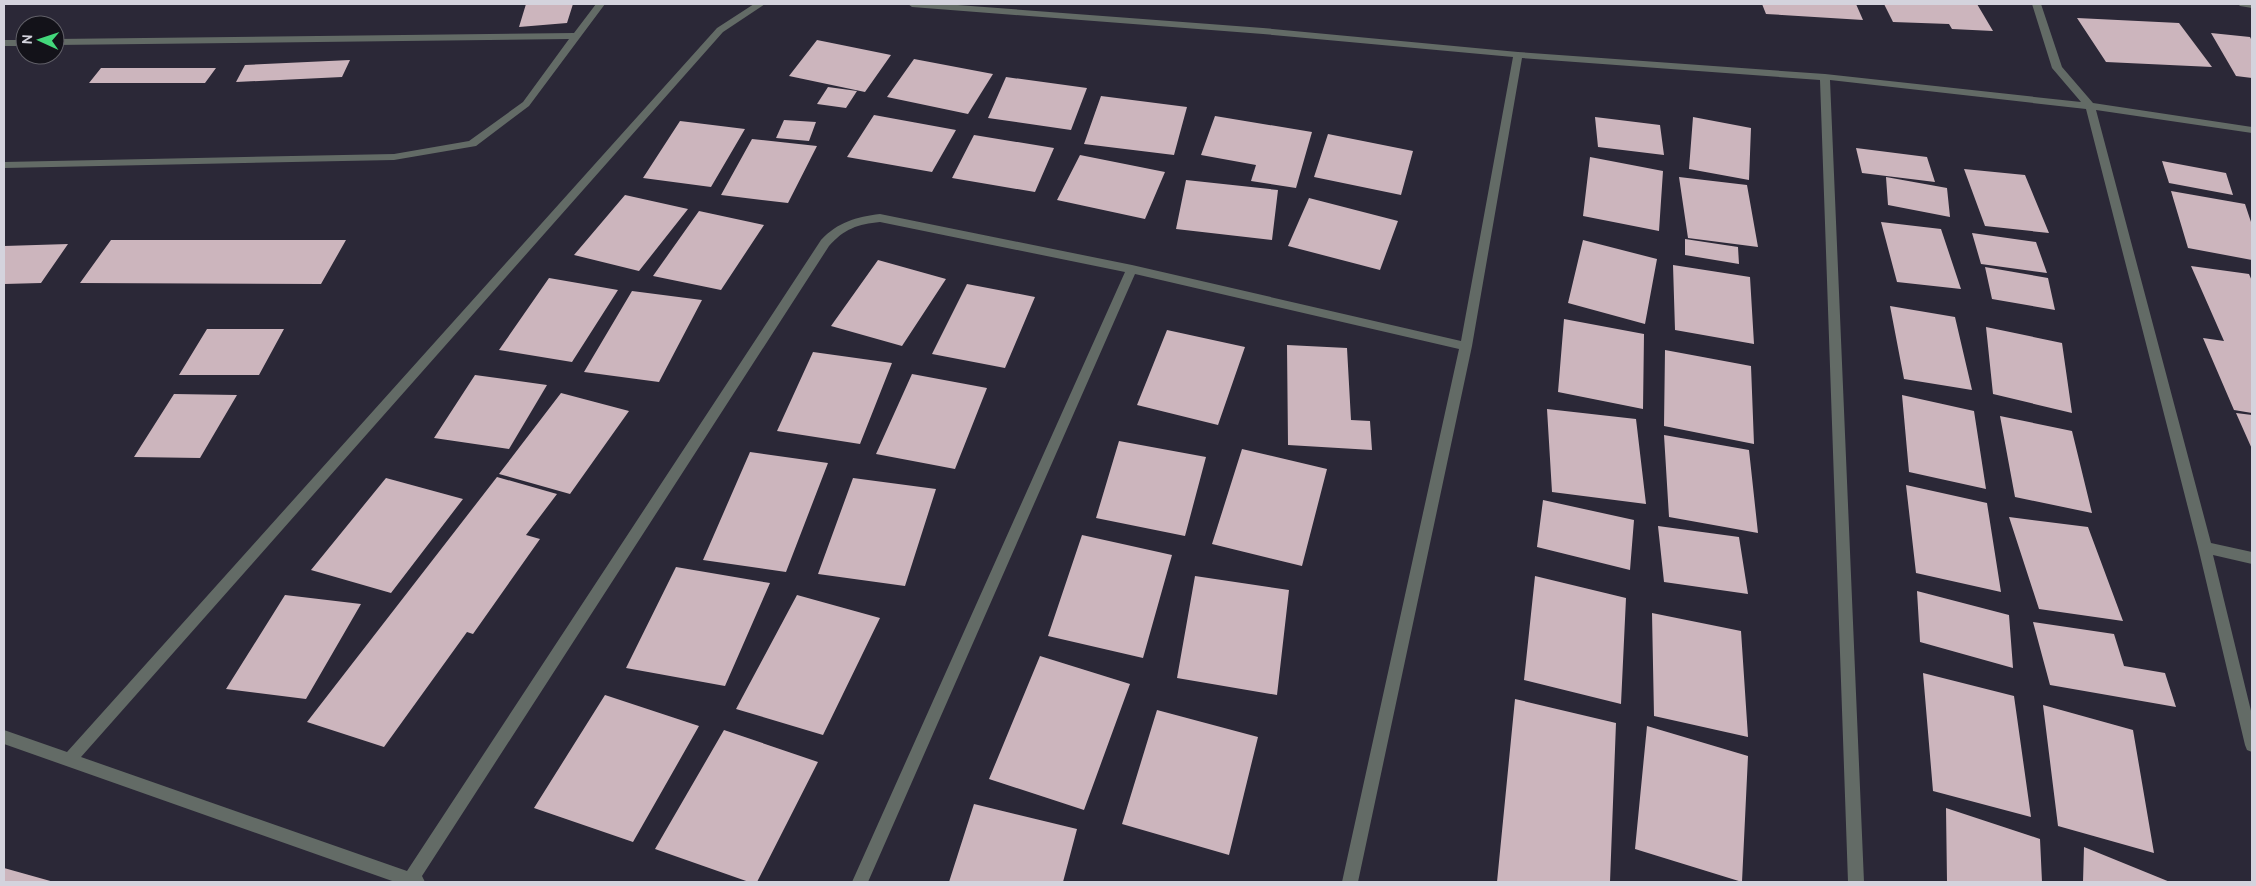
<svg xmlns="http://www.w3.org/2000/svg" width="2256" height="886" viewBox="0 0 2256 886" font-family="Cabin,sans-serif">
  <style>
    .building { fill: #ccb5bd }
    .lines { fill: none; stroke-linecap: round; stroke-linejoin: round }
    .minor { fill: #636b66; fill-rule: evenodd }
  </style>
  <rect width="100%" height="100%" fill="#2b2837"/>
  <path class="building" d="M526,4H573L567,23L519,27Z
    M1762,4H1856L1863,20L1766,14Z
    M1884,4H1977L1993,31L1952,29L1949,24L1893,22Z
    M2077,18L2179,23L2212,67L2106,62Z
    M2211,33L2250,37L2252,41V78L2236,76Z
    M817,40L891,55L865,92L789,76Z
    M914,59L993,74L968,114L887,97Z
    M350,60L342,77L236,82L245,65Z
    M101,68H216L205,83H89Z
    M1006,77L1087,88L1071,130L988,118Z
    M828,87L857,91L846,108L817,104Z
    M1101,96L1187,107L1174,155L1084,144Z
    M874,115L956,130L932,172L847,157Z
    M1215,116L1312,132L1296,188L1251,181L1256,165L1201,155Z
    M1595,117L1660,125L1664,155L1598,147Z
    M1693,117L1751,128L1749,180L1689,169Z
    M784,120L816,122L809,141L776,138Z
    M680,121L745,129L711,187L643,178Z
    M1328,134L1413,151L1401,195L1314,177Z
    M974,135L1054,148L1035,192L952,178Z
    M752,139L817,146L788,203L721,195Z
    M1856,148L1927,157L1935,182L1862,173Z
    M1080,155L1165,172L1145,219L1057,200Z
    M1590,157L1663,171L1659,231L1583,216Z
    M2162,161L2226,173L2233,195L2169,183Z
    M1964,169L2025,175L2049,233L1985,226Z
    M1679,177L1747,185L1758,247L1688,238Z
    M1886,177L1947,188L1950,217L1888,205Z
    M1186,180L1278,190L1272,240L1176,229Z
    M2171,191L2245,204L2252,225V260L2188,248Z
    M625,195L688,209L639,271L574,255Z
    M1309,198L1398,221L1380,270L1288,246Z
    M699,211L764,225L721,290L653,276Z
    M1881,222L1941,229L1961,289L1897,282Z
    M1972,233L2036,242L2047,273L1981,264Z
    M1685,239L1738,247L1739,264L1685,255Z
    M111,240H346L321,284L80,283Z
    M1583,240L1657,259L1645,324L1568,303Z
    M68,244L41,283L4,284V246Z
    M878,260L946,279L902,346L831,326Z
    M1673,265L1750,277L1754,344L1675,330Z
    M2191,266L2249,274L2252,281V413L2234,410L2203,338L2224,341Z
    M1985,267L2048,278L2055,310L1992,299Z
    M549,278L618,290L572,362L499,350Z
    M967,284L1035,297L1005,368L932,354Z
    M632,291L702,300L659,382L584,372Z
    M1890,306L1955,317L1972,390L1904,379Z
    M1564,319L1644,334L1643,409L1558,392Z
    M1986,327L2062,343L2072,413L1993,394Z
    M207,329H284L259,375H179Z
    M1167,330L1245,347L1218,425L1137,405Z
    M1287,345L1347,348L1351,420L1370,421L1372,450L1288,445Z
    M1665,350L1751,366L1754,444L1664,426Z
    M813,352L892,363L860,444L777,431Z
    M912,374L987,388L955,469L876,454Z
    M475,375L547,385L509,449L434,438Z
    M561,393L629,411L570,494L499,474Z
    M174,394L237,395L200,458L134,457Z
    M1902,395L1974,411L1986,489L1909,472Z
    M1547,409L1636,419L1646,504L1552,492Z
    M2236,413L2252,415V449Z
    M2000,416L2072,431L2092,513L2015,497Z
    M1664,435L1749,450L1758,533L1669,517Z
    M1119,441L1206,457L1185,536L1096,518Z
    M1242,449L1327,469L1302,566L1212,544Z
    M750,452L828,463L786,572L703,560Z
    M497,477L557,494L526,535L540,539L473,634L467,632L384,747L307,722Z
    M386,478L463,499L391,593L311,570Z
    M853,478L936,489L905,586L818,574Z
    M1906,485L1987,503L2001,592L1916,573Z
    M1543,500L1634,520L1630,570L1537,547Z
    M2009,517L2088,527L2123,621L2039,609Z
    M1658,526L1739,537L1748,594L1664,582Z
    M1082,535L1172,555L1143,658L1048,636Z
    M676,567L770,583L725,686L626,668Z
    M1195,576L1289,590L1277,695L1177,678Z
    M1535,576L1626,598L1621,704L1524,680Z
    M1917,591L2009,615L2013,668L1920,642Z
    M285,595L361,604L306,699L226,689Z
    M797,595L880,618L823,735L736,709Z
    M1652,613L1741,631L1748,737L1654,716Z
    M2033,622L2114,634L2124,666L2165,673L2176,707L2050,685Z
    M1040,656L1130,684L1084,810L989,779Z
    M1923,673L2014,696L2031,817L1933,791Z
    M605,695L699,726L633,842L534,808Z
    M1515,699L1616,723L1610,882H1497Z
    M2043,705L2133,730L2154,853L2058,826Z
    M1157,710L1258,737L1229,855L1122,824Z
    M1647,726L1748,756L1742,882L1635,849Z
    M724,730L818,762L757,882H749L655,849Z
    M974,804L1077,829L1063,882H949Z
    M1946,808L2040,839L2042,882H1947Z
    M2084,847L2170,882H2083Z
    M4,868L54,882H4Z"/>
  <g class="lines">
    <path class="minor" d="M596,4H605L529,106L476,146L394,160L4,168V162L394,154L469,141L523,102L569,39L55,45V39L574,33Z
      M754,4H765L723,32L81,757L407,871L821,240C838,222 856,217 880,214L1132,265L1461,341L1513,57L1263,34L912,7L908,4H944L1263,28L1518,52L1825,74L2081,102L2052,68L2032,4H2041L2062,67L2093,103L2252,127V133L2096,110L2211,543L2252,552V564L2213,555L2252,715V752L2247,750L2245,745L2198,547L2086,109L1830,80L1864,882H1848L1820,80L1522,58L1472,346L1358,882H1342L1459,349L1135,274L868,882H852L1125,272L880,222C858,224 844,229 829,246L422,876L425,882H395L4,744V730L67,752L717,28Z
      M2238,4H2252V8L2240,6Z
      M4,40H25V46H4Z"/>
  </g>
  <rect width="2256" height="886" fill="none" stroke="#d4d3dd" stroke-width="10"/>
  <g transform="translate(40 40) rotate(273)"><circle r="24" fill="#131219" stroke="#605f67"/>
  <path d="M0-4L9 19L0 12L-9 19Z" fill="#43d77b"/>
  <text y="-8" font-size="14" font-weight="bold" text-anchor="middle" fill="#d4d3dd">N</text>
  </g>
</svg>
